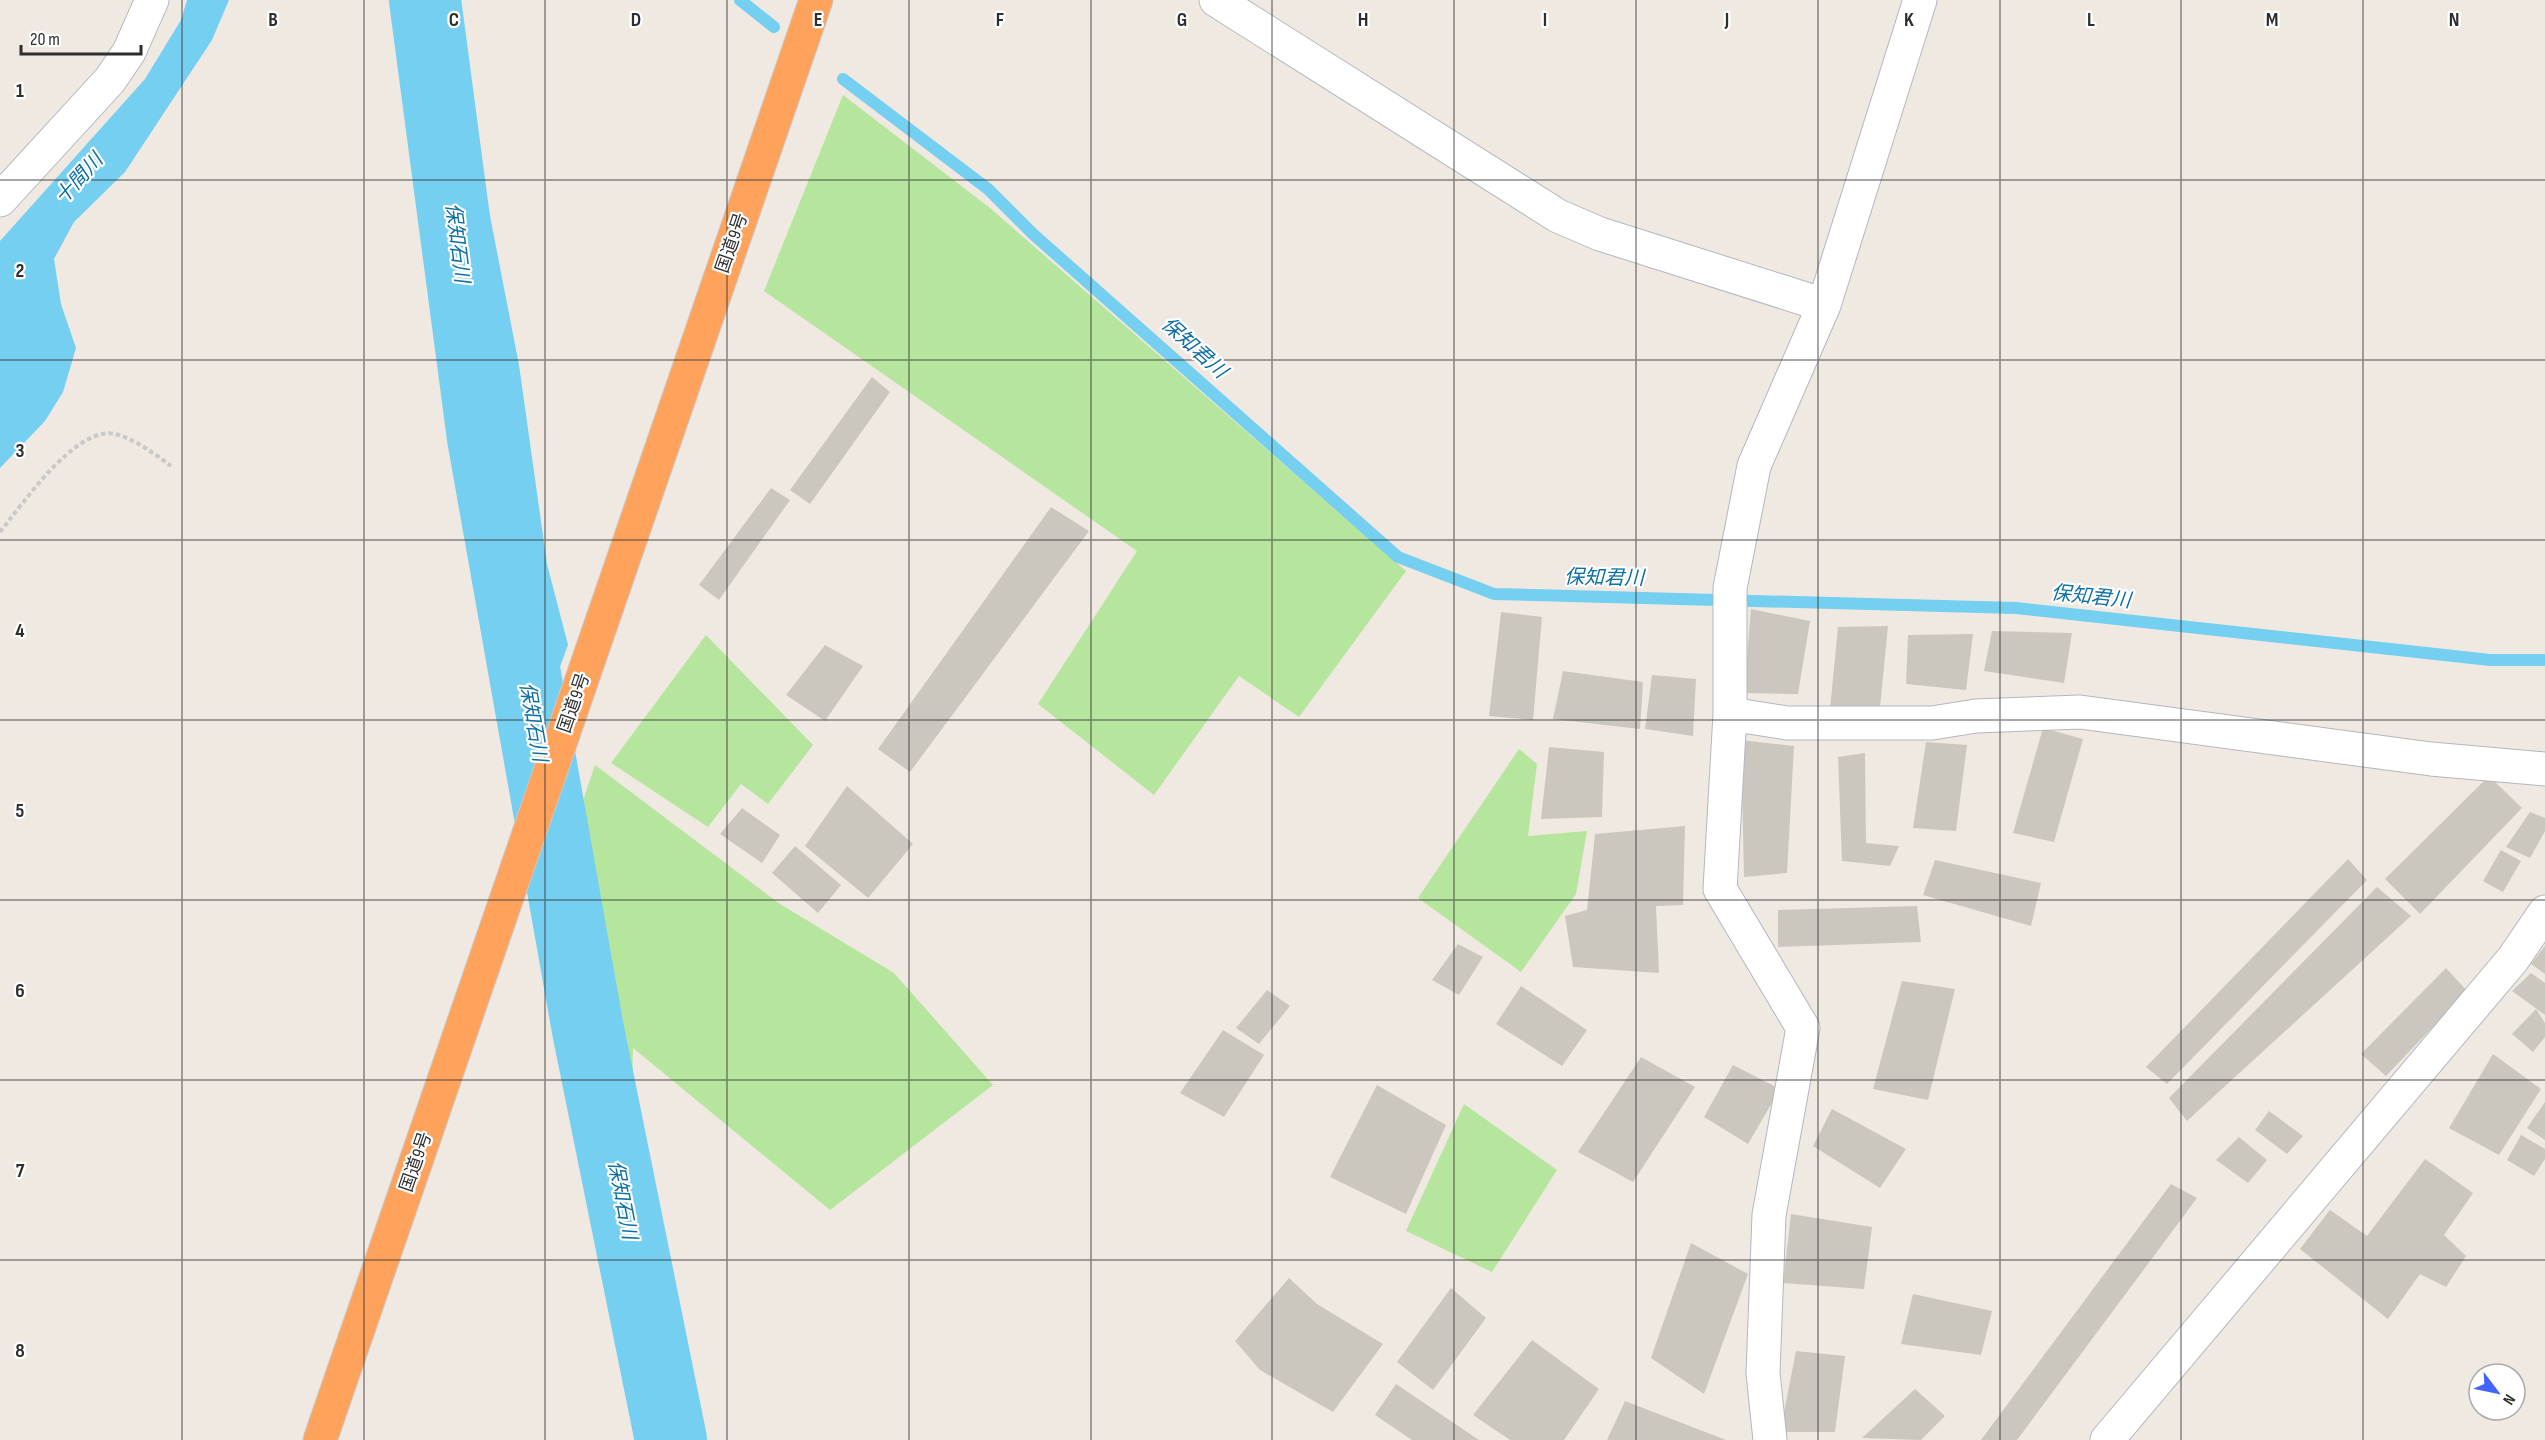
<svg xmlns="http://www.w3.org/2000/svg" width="2545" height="1440" viewBox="0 0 2545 1440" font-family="'Sofia Sans Condensed','Noto Sans JP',sans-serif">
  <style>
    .green { fill: #b6e59e }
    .water { fill: #75cff0 }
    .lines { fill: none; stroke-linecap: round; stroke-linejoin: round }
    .stream { stroke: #75cff0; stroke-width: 12 }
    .river { stroke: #75cff0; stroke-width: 72 }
    .building { fill: #cbc7bf }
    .minor-casing { stroke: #b4b7c1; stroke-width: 35 }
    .highway-casing { stroke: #c9c9c9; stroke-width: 35 }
    .path { stroke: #c9c9c9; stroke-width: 4; stroke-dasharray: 4.5 3; stroke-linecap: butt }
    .minor { stroke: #fff; stroke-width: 33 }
    .highway { stroke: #ffa35c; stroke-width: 33 }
    .grid { fill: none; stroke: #2e2e2e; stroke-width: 1.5; stroke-opacity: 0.55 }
    .labels { text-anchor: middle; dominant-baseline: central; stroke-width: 4.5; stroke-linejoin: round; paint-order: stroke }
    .street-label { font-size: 18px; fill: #2e2e2e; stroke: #fff }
    .water-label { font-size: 20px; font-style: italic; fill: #0d6fa3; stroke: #fff }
    .grid-label { font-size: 20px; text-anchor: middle; font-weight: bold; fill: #2e2e2e; stroke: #fff; stroke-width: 4.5; stroke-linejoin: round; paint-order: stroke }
  </style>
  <rect width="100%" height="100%" fill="#efe9e1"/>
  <path class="green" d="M843,95L990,208L1406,571L1299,717L1239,676L1154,795L1038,704L1137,551L764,291Z
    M706,635L813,745L768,804L741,784L708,827L611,763Z
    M1519,749L1537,764L1528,836L1587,831L1576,894L1521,972L1418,898Z
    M595,765L780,904L894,973L993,1085L830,1210L633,1048L632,1096L610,1074L564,857Z
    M1464,1104L1557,1170L1492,1272L1406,1231Z"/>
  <path class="water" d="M187,0H229L212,40L125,172L74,222L54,259L61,304L76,348L63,392L45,421L0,468V241L145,79L181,20Z
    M418,0H448L519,365L547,564L568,645L544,710Z"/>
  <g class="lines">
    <path class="stream" d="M740,0L774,27
      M843,79L988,189L1033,234L1398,557L1494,594L2016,608L2490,660H2545"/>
    <path class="river" d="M425,0L483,438L588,1030L671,1440"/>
  </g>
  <path class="building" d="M872,377L890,392L810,504L790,490Z
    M771,488L790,500L719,600L699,585Z
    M1051,507L1089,531L910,772L878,749Z
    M1751,609L1810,621L1798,694L1744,693Z
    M1501,612L1542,617L1533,720L1489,716Z
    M1888,626L1880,707L1830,709L1838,627Z
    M1992,631L2072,633L2064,683L1984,671Z
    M1973,634L1966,690L1906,684L1908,635Z
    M825,645L863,666L825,721L786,695Z
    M1563,671L1643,682L1640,729L1553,719Z
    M1652,675L1696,679L1693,736L1645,729Z
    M2043,728L2083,739L2054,842L2013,833Z
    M1741,740L1794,746L1787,873L1744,877Z
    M1926,742L1967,745L1956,831L1913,828Z
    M1549,747L1604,752L1602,817L1541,819Z
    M1865,753L1866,843L1899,846L1890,866L1842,861L1838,757Z
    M2489,776L2522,808L2420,914L2385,879Z
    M847,786L913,844L868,898L805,846Z
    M742,808L780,835L762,863L720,834Z
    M2530,812L2545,818V831L2530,858L2506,847Z
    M1685,826L1683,905L1656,906L1659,973L1573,967L1565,916L1587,910L1595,834Z
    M795,846L841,885L818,913L772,873Z
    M2501,850L2521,861L2503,892L2483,881Z
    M2348,859L2367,880L2167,1084L2146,1067Z
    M1935,860L2041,883L2031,926L1923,895Z
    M2377,887L2411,916L2187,1121L2169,1098Z
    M1917,906L1921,942L1778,947V910Z
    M1458,944L1483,957L1459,995L1432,980Z
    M2545,946V974L2531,964Z
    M2446,968L2467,991L2386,1076L2361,1054Z
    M2531,973L2545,983V1015L2512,991Z
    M1902,981L1955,989L1928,1100L1873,1089Z
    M1521,986L1587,1030L1562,1066L1496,1024Z
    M1267,990L1290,1006L1259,1044L1236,1028Z
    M2536,1009L2545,1023V1037L2533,1052L2512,1034Z
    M1223,1030L1264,1055L1224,1117L1180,1093Z
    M2493,1054L2541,1089L2499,1155L2449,1128Z
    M1641,1057L1695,1087L1633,1182L1578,1152Z
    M1733,1065L1780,1089L1748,1144L1704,1117Z
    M1377,1085L1446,1125L1406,1214L1330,1177Z
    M2545,1102V1140L2527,1128Z
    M1832,1109L1906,1149L1880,1188L1813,1146Z
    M2269,1111L2303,1136L2287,1154L2255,1130Z
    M2521,1135L2545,1149V1159L2534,1176L2507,1160Z
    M2239,1137L2267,1160L2248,1183L2216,1160Z
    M2425,1159L2473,1193L2444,1235L2466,1256L2446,1287L2420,1274L2388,1319L2300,1249L2330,1210L2367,1236Z
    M2171,1184L2197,1198L2017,1440H1981Z
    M1791,1214L1872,1227L1864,1289L1783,1283Z
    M1691,1243L1748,1274L1704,1394L1651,1358Z
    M1289,1278L1317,1304L1383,1344L1333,1412L1260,1370L1235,1341Z
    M1451,1288L1486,1318L1433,1390L1397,1362Z
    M1913,1294L1992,1311L1981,1355L1901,1344Z
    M1532,1340L1599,1389L1564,1440H1510L1473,1415Z
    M1796,1351L1845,1356L1835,1432H1780Z
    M1396,1384L1479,1440H1412L1375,1415Z
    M1915,1389L1945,1416L1921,1440L1862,1438Z
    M1625,1401L1726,1440H1607Z"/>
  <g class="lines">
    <defs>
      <path id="minor" d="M1216,0L1558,216L1600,234L1824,305
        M0,200L110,80L129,52L152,0
        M1730,714L1787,723H1932L1976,716L2080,712L2431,759L2545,769
        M1770,1440L1763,1373L1769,1215L1803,1028L1720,889L1730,714V588L1754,466L1824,305L1920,0
        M2107,1440L2513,959L2545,912"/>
      <path id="highway" d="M320,1440L816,0"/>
    </defs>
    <use href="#minor" class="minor-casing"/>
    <use href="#highway" class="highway-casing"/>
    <path class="path" d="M0,532C22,505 76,425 115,434C135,439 155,454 171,466"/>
    <use href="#minor" class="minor"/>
    <use href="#highway" class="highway"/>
  </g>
  <path class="grid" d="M182,0V1440M364,0V1440M545,0V1440M727,0V1440M909,0V1440M1091,0V1440M1272,0V1440M1454,0V1440M1636,0V1440M1818,0V1440M2000,0V1440M2181,0V1440M2363,0V1440M0,180H2545M0,360H2545M0,540H2545M0,720H2545M0,900H2545M0,1080H2545M0,1260H2545"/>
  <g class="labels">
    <g class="street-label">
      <text transform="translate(732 243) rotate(-71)">国道9号</text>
      <text transform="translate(574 703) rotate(-71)">国道9号</text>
      <text transform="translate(416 1162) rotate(-71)">国道9号</text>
    </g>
    <g class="water-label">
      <text transform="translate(79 179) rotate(-48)">十間川</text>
      <text transform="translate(457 243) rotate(83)">保知石川</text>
      <text transform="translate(1194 348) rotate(42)">保知君川</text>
      <text transform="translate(1604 578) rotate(1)">保知君川</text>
      <text transform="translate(2091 597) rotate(6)">保知君川</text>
      <text transform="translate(533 722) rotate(80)">保知石川</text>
      <text transform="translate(622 1200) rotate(79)">保知石川</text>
    </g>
  </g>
  <g class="grid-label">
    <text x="273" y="26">B</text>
    <text x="454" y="26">C</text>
    <text x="636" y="26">D</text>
    <text x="818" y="26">E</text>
    <text x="1000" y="26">F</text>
    <text x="1182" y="26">G</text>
    <text x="1363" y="26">H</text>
    <text x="1545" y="26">I</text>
    <text x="1727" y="26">J</text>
    <text x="1909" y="26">K</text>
    <text x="2091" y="26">L</text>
    <text x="2272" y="26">M</text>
    <text x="2454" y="26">N</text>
    <text x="20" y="97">1</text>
    <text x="20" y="277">2</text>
    <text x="20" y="457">3</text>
    <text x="20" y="637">4</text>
    <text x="20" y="817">5</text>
    <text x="20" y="997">6</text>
    <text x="20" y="1177">7</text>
    <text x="20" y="1357">8</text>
  </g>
  <g transform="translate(2497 1392) rotate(122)"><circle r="28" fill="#ffffff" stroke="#ababab" stroke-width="1.5"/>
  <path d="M0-4.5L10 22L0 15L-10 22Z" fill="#4264fb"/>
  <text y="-9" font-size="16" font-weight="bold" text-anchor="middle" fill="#2e2e2e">N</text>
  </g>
  <path d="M21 45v9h120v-9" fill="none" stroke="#2e2e2e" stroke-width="3"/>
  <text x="30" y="45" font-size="18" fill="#2e2e2e" stroke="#ffffff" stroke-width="4.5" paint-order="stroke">20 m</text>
</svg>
